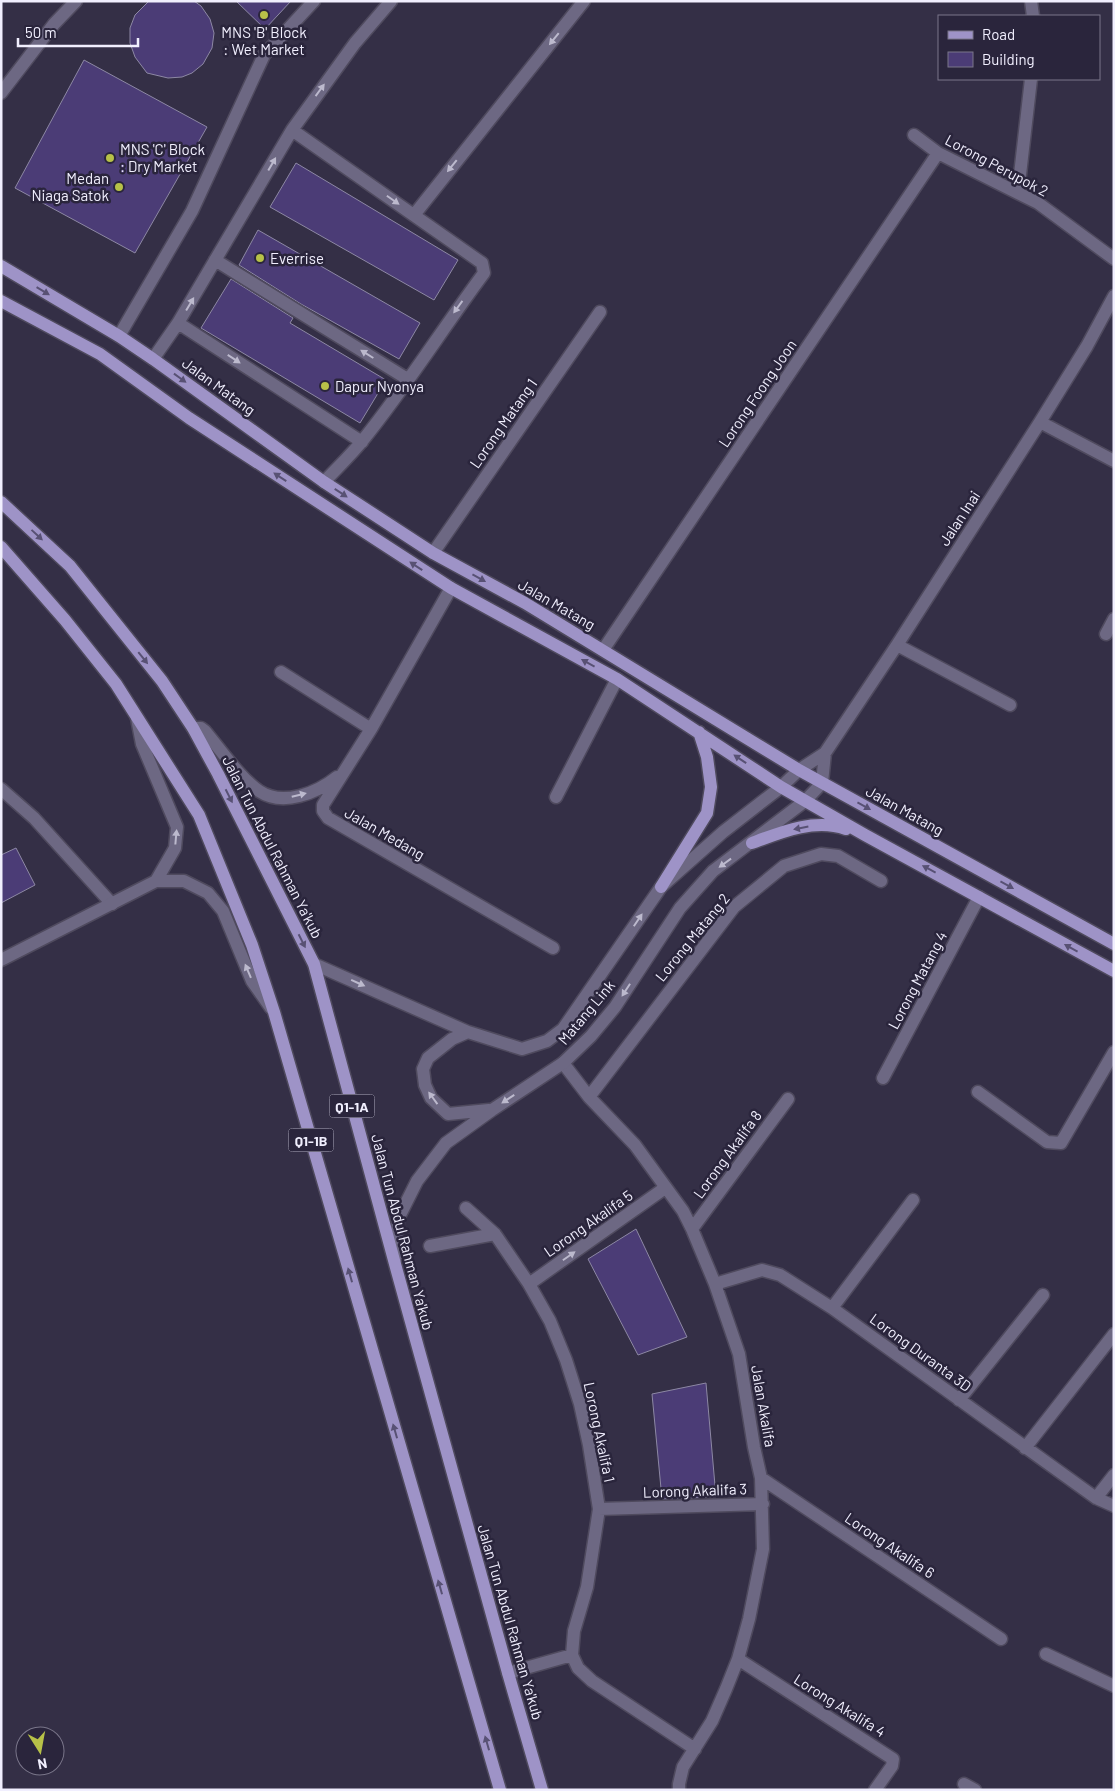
<svg xmlns="http://www.w3.org/2000/svg" width="1115" height="1791" viewBox="0 0 1115 1791" font-family="Barlow,sans-serif">
  <style>
    .building { fill: #4b3c76; stroke: #8d88a4 }
    .lines { fill: none; stroke-linecap: round; stroke-linejoin: round }
    .street-casing { stroke: #4f4a5e; stroke-width: 15 }
    .secondary-casing { stroke: #4f4a5e; stroke-width: 15 }
    .primary-casing { stroke: #4f4a5e; stroke-width: 15 }
    .street { stroke: #6d6883; stroke-width: 12 }
    .secondary { stroke: #6d6883; stroke-width: 12 }
    .primary { stroke: #9e93c7; stroke-width: 12 }
    .oneway { fill: #bcb9cd }
    .oneway2 { fill: #585174 }
    .poi-dot { fill: #b7c148; stroke: #2a253c; stroke-width: 2 }
    .labels { text-anchor: middle; dominant-baseline: central; stroke-width: 5; stroke-linejoin: round; paint-order: stroke }
    .shield { fill: #2a253c; stroke: #b5b2c4; stroke-width: 1 }
    .shield-label { font-size: 14px; font-weight: bold; fill: #f1effe }
    .poi-label { font-size: 15px; fill: #f1effe; stroke: #2a253c; text-anchor: start }
    .street-label { font-size: 15px; fill: #f1effe; stroke: #2a253c }
  </style>
  <rect width="100%" height="100%" fill="#342f46"/>
  <path class="building" d="M149,1H194L201,6L210,19L214,33L212,48L203,64L192,73L182,77L168,78L147,73L135,57L130,43V28L135,15Z
    M236,1H291L265,29Z
    M84,60L207,127L135,253L15,188Z
    M296,163L458,260L434,300L270,207Z
    M258,230L420,323L399,359L301,304L239,265Z
    M231,279L293,318L290,323L386,380L360,423L201,328Z
    M16,848L35,885L1,903V855Z
    M636,1229L687,1337L638,1355L588,1259Z
    M706,1383L716,1497L662,1499L652,1394Z"/>
  <g class="lines">
    <defs>
      <path id="street" d="M1031,1L1033,16
        M1,93L54,24L76,1
        M292,130L355,43L391,1
        M914,135L938,153L1038,203L1114,259
        M1018,192L1031,79
        M414,215L584,1
        M215,260L409,380
        M178,323L362,442
        M119,336L192,211L264,55L314,1
        M153,359L178,323L292,130L482,263L484,273C443,328 406,387 363,440C351,455 337,468 324,482
        M1040,422L1114,461
        M433,553L600,312
        M451,588L371,729L323,805V811L328,818L553,948
        M1106,634L1114,619
        M897,645L1010,705
        M603,650L938,153
        M281,672L371,729
        M193,728H201L205,731C220,749 240,778 259,791C283,807 317,793 337,777
        M799,770L825,753L897,645L1040,422L1087,346L1114,296
        M822,783L825,753
        M1,789L34,818L112,904
        M556,797L617,679
        M563,1063L589,1097L635,1145L683,1211L692,1229L715,1284L739,1354L754,1447L761,1478L763,1549L749,1619L738,1659L726,1689L712,1721L683,1767L679,1784V1790
        M883,1078L979,897
        M978,1092L1047,1142L1061,1143L1114,1052
        M589,1097L734,907L784,866L821,854L838,856L881,881
        M466,1208L495,1234L529,1284L550,1321L566,1360L580,1404L589,1445L599,1509L587,1587L574,1631L572,1655L578,1668L592,1681L695,1749
        M692,1229L788,1099
        M430,1246L495,1234
        M529,1284L665,1188
        M715,1284L762,1270L780,1275L832,1308L1096,1498L1114,1506
        M832,1308L913,1200
        M959,1400L1043,1295
        M1025,1448L1114,1334
        M761,1478L1001,1639
        M1096,1498L1114,1475
        M599,1509L763,1504
        M1046,1654L1114,1686
        M738,1659L893,1759L892,1766L875,1790
        M508,1673L572,1655
        M964,1784L975,1790"/>
      <path id="secondary" d="M137,718L142,744L177,827L175,848L156,881
        M1,960L156,881H184L208,893L223,911L252,981L271,1008
        M314,964L468,1032L522,1049L547,1041L563,1029L661,887L723,832L781,787L799,770
        M468,1032L452,1039L428,1058L423,1069L425,1085L431,1098L448,1114L489,1110
        M395,1260L398,1219L417,1181L446,1143L492,1110L563,1063L591,1036L615,1007L680,908L713,871L805,801L822,783"/>
      <path id="primary" d="M1,266L119,336L153,359L324,482L433,553L525,603L799,770L1114,944
        M1,301L100,354L189,418L451,588L617,679L781,787L865,835L1114,971
        M1,502L70,566L162,681L193,728L218,774L314,964L395,1264L508,1673L542,1790
        M1,547L65,620L116,684L199,815L252,945L274,1012L500,1790
        M752,843C781,832 815,818 846,829
        M661,887L707,813L711,787L707,757L699,732"/>
    </defs>
    <use href="#street" class="street-casing"/>
    <use href="#secondary" class="secondary-casing"/>
    <use href="#primary" class="primary-casing"/>
    <use href="#street" class="street"/>
    <use href="#secondary" class="secondary"/>
    <use href="#primary" class="primary"/>
  </g>
  <defs><path id="oneway-solid" d="M-6-.8H1V-3.2L6.5 0L1 3.2V.8H-6Z" transform="scale(1.25)"/></defs>
  <g class="oneway">
    <use href="#oneway-solid" transform="translate(554 39) rotate(129)"/>
    <use href="#oneway-solid" transform="translate(320 90) rotate(-54)"/>
    <use href="#oneway-solid" transform="translate(272 164) rotate(-60)"/>
    <use href="#oneway-solid" transform="translate(452 166) rotate(129)"/>
    <use href="#oneway-solid" transform="translate(393 200) rotate(35)"/>
    <use href="#oneway-solid" transform="translate(190 304) rotate(-59)"/>
    <use href="#oneway-solid" transform="translate(458 307) rotate(126)"/>
    <use href="#oneway-solid" transform="translate(367 354) rotate(-148)"/>
    <use href="#oneway-solid" transform="translate(234 359) rotate(33)"/>
    <use href="#oneway-solid" transform="translate(299 795) rotate(-14)"/>
    <use href="#oneway-solid" transform="translate(176 837) rotate(-85)"/>
    <use href="#oneway-solid" transform="translate(725 863) rotate(144)"/>
    <use href="#oneway-solid" transform="translate(638 920) rotate(-56)"/>
    <use href="#oneway-solid" transform="translate(248 971) rotate(-113)"/>
    <use href="#oneway-solid" transform="translate(358 983) rotate(24)"/>
    <use href="#oneway-solid" transform="translate(626 990) rotate(123)"/>
    <use href="#oneway-solid" transform="translate(433 1098) rotate(-126)"/>
    <use href="#oneway-solid" transform="translate(508 1099) rotate(147)"/>
    <use href="#oneway-solid" transform="translate(569 1256) rotate(-35)"/>
  </g>
  <g class="oneway2">
    <use href="#oneway-solid" transform="translate(43 291) rotate(31)"/>
    <use href="#oneway-solid" transform="translate(180 378) rotate(36)"/>
    <use href="#oneway-solid" transform="translate(280 477) rotate(-147)"/>
    <use href="#oneway-solid" transform="translate(341 493) rotate(33)"/>
    <use href="#oneway-solid" transform="translate(37 535) rotate(43)"/>
    <use href="#oneway-solid" transform="translate(416 566) rotate(-147)"/>
    <use href="#oneway-solid" transform="translate(479 578) rotate(29)"/>
    <use href="#oneway-solid" transform="translate(143 658) rotate(51)"/>
    <use href="#oneway-solid" transform="translate(588 663) rotate(-151)"/>
    <use href="#oneway-solid" transform="translate(740 759) rotate(-146)"/>
    <use href="#oneway-solid" transform="translate(229 796) rotate(63)"/>
    <use href="#oneway-solid" transform="translate(864 806) rotate(29)"/>
    <use href="#oneway-solid" transform="translate(801 828) rotate(169)"/>
    <use href="#oneway-solid" transform="translate(929 869) rotate(-152)"/>
    <use href="#oneway-solid" transform="translate(1007 885) rotate(29)"/>
    <use href="#oneway-solid" transform="translate(302 941) rotate(63)"/>
    <use href="#oneway-solid" transform="translate(1071 948) rotate(-151)"/>
    <use href="#oneway-solid" transform="translate(350 1275) rotate(-106)"/>
    <use href="#oneway-solid" transform="translate(395 1431) rotate(-106)"/>
    <use href="#oneway-solid" transform="translate(440 1587) rotate(-106)"/>
    <use href="#oneway-solid" transform="translate(487 1743) rotate(-106)"/>
  </g>
  <g class="poi-dot">
    <circle cx="264" cy="15" r="5"/>
    <circle cx="110" cy="158" r="5"/>
    <circle cx="119" cy="187" r="5"/>
    <circle cx="260" cy="258" r="5"/>
    <circle cx="325" cy="386" r="5"/>
  </g>
  <g class="labels">
    <g class="shield">
      <rect x="329.5" y="1094.5" width="45" height="23" rx="4"/>
      <rect x="288.5" y="1128.5" width="45" height="23" rx="4"/>
    </g>
    <g class="shield-label">
      <text x="352" y="1106">Q1-1A</text>
      <text x="311" y="1140">Q1-1B</text>
    </g>
    <g class="poi-label">
      <text x="264" y="32" text-anchor="middle">MNS 'B' Block<tspan x="264" dy="17">: Wet Market</tspan></text>
      <text x="120" y="149">MNS 'C' Block<tspan x="120" dy="17">: Dry Market</tspan></text>
      <text x="109" y="178" text-anchor="end">Medan<tspan x="109" dy="17">Niaga Satok</tspan></text>
      <text x="270" y="258">Everrise</text>
      <text x="335" y="386">Dapur Nyonya</text>
    </g>
    <g class="street-label">
      <text transform="translate(997 165) rotate(28)">Lorong Perupok 2</text>
      <text transform="translate(219 386) rotate(36)">Jalan Matang</text>
      <text transform="translate(757 393) rotate(-56)">Lorong Foong Joon</text>
      <text transform="translate(503 423) rotate(-55)">Lorong Matang 1</text>
      <text transform="translate(959 518) rotate(-57)">Jalan Inai</text>
      <text transform="translate(557 604) rotate(30)">Jalan Matang</text>
      <text transform="translate(905 810) rotate(29)">Jalan Matang</text>
      <text transform="translate(385 833) rotate(30)">Jalan Medang</text>
      <text transform="translate(273 847) rotate(63)">Jalan Tun Abdul Rahman Ya'kub</text>
      <text transform="translate(692 937) rotate(-51)">Lorong Matang 2</text>
      <text transform="translate(917 980) rotate(-62)">Lorong Matang 4</text>
      <text transform="translate(586 1012) rotate(-50)">Matang Link</text>
      <text transform="translate(727 1154) rotate(-54)">Lorong Akalifa 8</text>
      <text transform="translate(588 1223) rotate(-35)">Lorong Akalifa 5</text>
      <text transform="translate(403 1232) rotate(75)">Jalan Tun Abdul Rahman Ya'kub</text>
      <text transform="translate(921 1352) rotate(36)">Lorong Duranta 3D</text>
      <text transform="translate(764 1406) rotate(80)">Jalan Akalifa</text>
      <text transform="translate(600 1432) rotate(78)">Lorong Akalifa 1</text>
      <text transform="translate(695 1490) rotate(-2)">Lorong Akalifa 3</text>
      <text transform="translate(890 1545) rotate(34)">Lorong Akalifa 6</text>
      <text transform="translate(511 1622) rotate(74)">Jalan Tun Abdul Rahman Ya'kub</text>
      <text transform="translate(840 1705) rotate(32)">Lorong Akalifa 4</text>
    </g>
  </g>
  <rect width="1115" height="1791" fill="none" stroke="#f1effe" stroke-width="5"/>
  <rect x="938" y="15" width="162" height="65" fill="#2a253c" stroke="#7a768a"/>
  <rect x="948" y="31" width="25" height="8" fill="#9e93c7" stroke="#7a768a"/>
  <text x="982" y="40" font-size="15" fill="#f1effe">Road</text>
  <rect x="948" y="52" width="25" height="15" fill="#4b3c76" stroke="#7a768a"/>
  <text x="982" y="65" font-size="15" fill="#f1effe">Building</text>
  <g transform="translate(40 1751) rotate(169)"><circle r="24" fill="#2a253c" stroke="#7a768a"/>
  <path d="M0-4L9 19L0 12L-9 19Z" fill="#b7c148"/>
  <text y="-8" font-size="14" font-weight="bold" text-anchor="middle" fill="#f1effe">N</text>
  </g>
  <path d="M18 38v8h120v-8" fill="none" stroke="#f1effe" stroke-width="2.5"/>
  <text x="25" y="38" font-size="15" fill="#f1effe" stroke="#2a253c" stroke-width="4" paint-order="stroke">50 m</text>
</svg>
